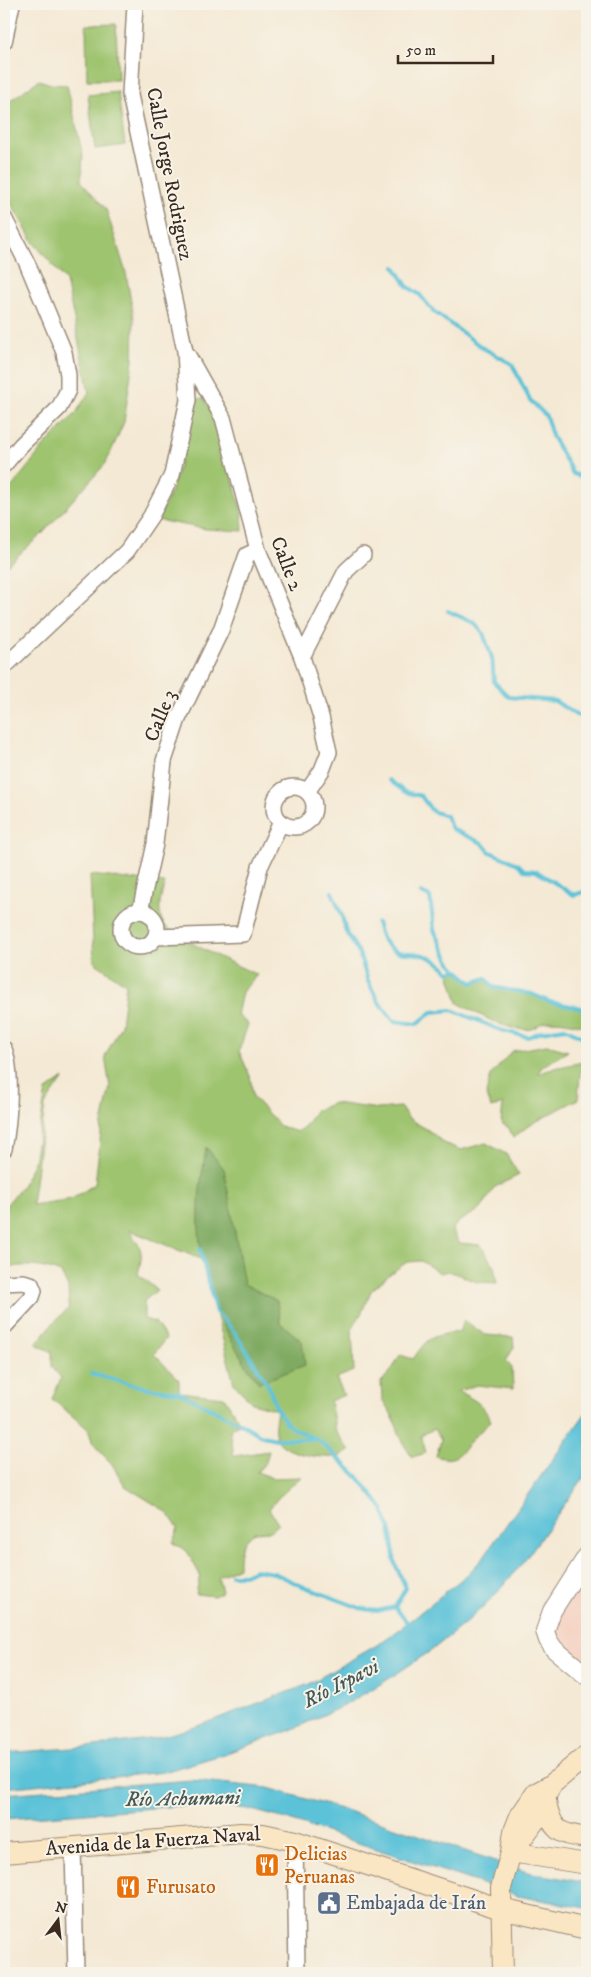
<svg xmlns="http://www.w3.org/2000/svg" width="591" height="1977" viewBox="0 0 591 1977" font-family="'IM FELL DW Pica',serif">
  <style>
    .built { fill: #f5d2c2 }
    .green { fill: #9fc46f; stroke: #6d7746 }
    .forest { fill: #7faa62; stroke: #5d6a40 }
    .water { fill: #5bc2d8; stroke: #4b767b }
    .lines { fill: none; stroke-linecap: round; stroke-linejoin: round }
    .stream { stroke: #5bc2d8; stroke-width: 4 }
    .minor-casing { stroke: #988a79; stroke-width: 18 }
    .tertiary-casing { stroke: #988a79; stroke-width: 20 }
    .secondary-casing { stroke: #988a79; stroke-width: 22 }
    .minor { stroke: #fff; stroke-width: 15 }
    .tertiary { stroke: #fff; stroke-width: 18 }
    .secondary { stroke: #fbe6c3; stroke-width: 20 }
    .labels { text-anchor: middle; dominant-baseline: central; stroke-width: 4; stroke-linejoin: round; paint-order: stroke }
    .street-label { font-size: 20px; fill: #3b2a1e; stroke: #f7f3e8 }
    .food-label { font-size: 20px; fill: #c56008; stroke: #f7f3e8; text-anchor: start }
    .service-label { font-size: 20px; fill: #4e5e75; stroke: #f7f3e8; text-anchor: start }
    .water-label { font-size: 21px; font-style: italic; fill: #455856; stroke: #f7f3e8 }
  </style>
  <rect width="100%" height="100%" fill="#f7f3e8"/>
  <filter id="ink" filterUnits="userSpaceOnUse"><feTurbulence type="fractalNoise" baseFrequency=".02" numOctaves="2"/><feDisplacementMap in="SourceGraphic" scale="10" xChannelSelector="R" yChannelSelector="G"/><feConvolveMatrix kernelMatrix="1 2 1 2 8 2 1 2 1" color-interpolation-filters="sRGB"/></filter>
  <filter id="wash" filterUnits="userSpaceOnUse"><feTurbulence type="fractalNoise" baseFrequency=".0096" numOctaves="4" result="noise"/><feDisplacementMap in="SourceGraphic" scale="20" xChannelSelector="R" yChannelSelector="G"/><feGaussianBlur stdDeviation="1.12" result="paint"/><feColorMatrix in="noise" values="0 0 0 0 0 0 0 0 0 0 0 0 0 0 0 0 0 1.4 0 .05"/><feComposite in="paint" operator="in"/></filter>
  <g filter="url(#wash)">
    <rect width="100%" height="100%" fill="#f4e9d4"/>
    <path class="built" d="M587,1570V1667L557,1642L552,1629L560,1612Z"/>
    <path class="green" d="M116,24L118,80H87L86,25Z
      M39,80L51,84L67,85L83,156L81,181L106,209L126,273L134,319L133,360L124,422L106,463L43,533L4,568V497L44,446L76,413L89,392L66,281L33,242L4,191V105Z
      M118,92L125,145L95,149L88,95Z
      M204,398L216,421L242,512L243,531L206,529L157,520C178,484 186,440 194,400Z
      M90,875L165,883C161,897 156,911 164,924C171,936 241,967 257,975L242,992L237,1015L248,1024L239,1051L250,1076L253,1097L280,1126L297,1132L306,1125L315,1111L334,1103L379,1109L400,1107L409,1119L428,1130L444,1143L461,1150L486,1143L506,1154L519,1175L495,1187L481,1209L460,1221L452,1229L459,1243L481,1245L494,1267L497,1283L477,1282L449,1271L440,1273L421,1261L407,1262L391,1273L371,1291L361,1314L352,1329L354,1371L336,1378L344,1395L330,1401L336,1432L350,1451C345,1453 340,1457 335,1457C319,1458 282,1454 276,1437C273,1428 276,1418 277,1410L252,1403L234,1384L203,1260L129,1230C142,1250 144,1250 138,1274L157,1290L144,1301V1319L155,1322L166,1338L154,1354L179,1380V1392L224,1397L240,1423L230,1430L234,1456L269,1451L266,1462L257,1472L273,1478L301,1477L278,1498L269,1509L279,1524L271,1531L254,1532C240,1545 239,1548 239,1567L218,1577L222,1592L214,1596L196,1594L200,1575L187,1551L173,1543L178,1528L167,1512L125,1486L112,1464L93,1444L88,1429L52,1399L61,1378L52,1367V1352L36,1344L54,1322L69,1308L68,1287L61,1273C43,1266 23,1263 4,1269V1208L22,1186L34,1162L46,1091L64,1078L45,1105L32,1205L72,1199L95,1184L102,1124L110,1087L105,1057L121,1025L126,984L94,962Z
      M457,970L472,983L486,978L493,987L532,994L550,1002L587,1009V1027C575,1024 558,1019 545,1022C540,1023 536,1028 531,1029C510,1033 476,1013 458,1003L449,972Z
      M547,1045L568,1051L543,1066L537,1074L555,1068L583,1062L580,1074L578,1099L528,1126L513,1138L509,1128L501,1123L503,1104L491,1108L486,1093L491,1075L512,1051Z
      M464,1320L485,1335L513,1337L514,1347L506,1361L512,1368L513,1389L477,1385L458,1391C475,1401 481,1401 491,1421C485,1426 480,1432 474,1437C462,1451 457,1464 436,1456L441,1440L434,1429L421,1435L426,1453L412,1457L404,1445L392,1415L382,1399L381,1382L391,1371L400,1355L413,1359C429,1336 431,1336 459,1332Z"/>
    <path class="forest" d="M206,1147L224,1169L244,1284L277,1301L280,1323L302,1341L305,1365L259,1383C219,1329 196,1274 199,1205C199,1186 204,1166 206,1147Z"/>
    <path class="water" d="M587,1411V1473L525,1560L496,1594L469,1620L432,1650L384,1682L343,1706L291,1730L224,1754L164,1772L4,1788V1753L87,1747L156,1738L192,1728L309,1684L377,1645L397,1631L468,1574L482,1559Z
      M192,1780L268,1788L348,1811L527,1872L587,1883V1908L518,1896L286,1819L248,1809L207,1804L4,1819V1794Z"/>
    <g class="lines">
      <path class="stream" d="M395,267L407,286L420,295L433,311L483,348L512,364L530,400L546,416L552,436L573,474L587,478
        M448,611L474,623L483,633L492,658L494,682L509,697L555,701L576,715L587,718
        M389,780L405,792L421,796L432,811L446,816L452,829L482,843L490,852L518,864L524,870L536,871L574,895L587,891
        M332,892L342,916L346,932L359,953L368,981L378,1001L394,1021L417,1024L432,1012L452,1010L500,1030L528,1037L541,1032L565,1028L587,1039
        M421,893L430,897L434,930L450,962L457,970
        M377,923C379,928 380,937 384,941C395,957 409,951 423,955C434,958 442,964 449,972L457,970L472,983L486,978L493,987L532,994L550,1002L587,1009
        M200,1249L216,1312L233,1330L250,1356L269,1387L277,1410L290,1427L317,1439L337,1457L358,1477L383,1509L391,1533L395,1564L406,1588L395,1607L410,1626
        M91,1374L147,1388L178,1392L240,1423L262,1436L276,1439H315
        M231,1575H244L255,1570L274,1573L302,1586L360,1608L377,1611L395,1607"/>
    </g>
  </g>
  <g filter="url(#ink)">
    <g class="lines">
      <defs>
        <path id="minor" d="M4,42L12,4
          M4,218L27,263L64,352L68,375V390L59,408L21,445L4,465
          M187,354L223,418L258,550L302,657L321,717L329,752L322,770L307,792
          M302,657L346,571L363,555
          M4,667L127,551L151,516L172,475L188,400L185,351L130,95L135,4
          M274 807a20 20 0 1 1 40 0a20 20 0 1 1-40 0Z
          M140,911L155,844L164,761L178,719L221,630L247,555L258,550
          M121 929a18 18 0 1 1 36 0a18 18 0 1 1-36 0Z
          M156,937L243,934L260,867L281,822
          M4,1049C13,1073 9,1123 4,1149
          M4,1283L23,1282L31,1284L34,1291L32,1297L4,1327
          M295,1841L297,1973
          M73,1847L76,1973"/>
        <path id="tertiary" d="M587,1556L552,1611L545,1631L548,1640L554,1649L587,1676"/>
        <path id="secondary" d="M546,1802C552,1831 559,1834 587,1838
          M513,1851L537,1818L546,1802V1796L551,1785
          M511,1852L587,1864
          M4,1853L241,1833L263,1834L295,1841L501,1909L587,1929
          M503,1973L501,1888L511,1852L514,1831L520,1816L536,1793L551,1785L587,1755"/>
      </defs>
      <use href="#minor" class="minor-casing"/>
      <use href="#tertiary" class="tertiary-casing"/>
      <use href="#secondary" class="secondary-casing"/>
      <use href="#minor" class="minor"/>
      <use href="#tertiary" class="tertiary"/>
      <use href="#secondary" class="secondary"/>
    </g>
  </g>
  <defs>
    <symbol id="restaurant-square" viewBox="-11 -11 22 22"><rect x="-9" y="-9" width="18" height="18" rx="4" fill="#e8710a" stroke="#f7f3e8"/><path d="M-5-6h1v4h1v-4h1v4h1v-4h1v5L-1.5 .5V6h-2V.5L-5-1ZM5-6V6H3V1.5H1.5Q1.5-4 5-6Z" fill="#fff"/></symbol>
    <symbol id="civic-square" viewBox="-11 -11 22 22"><rect x="-9" y="-9" width="18" height="18" rx="4" fill="#5c6f8a" stroke="#f7f3e8"/><path d="M-.6-6.5H3V-4.5H.6V-3L4-1V1h2V6H-6V1h2V-1L-.6-3ZM-1.2 2.5V6h2.4V2.5Z" fill="#fff"/></symbol>
  </defs>
  <g fill-rule="evenodd">
    <use href="#restaurant-square" x="253" y="1851" width="28" height="28"/>
    <use href="#restaurant-square" x="114" y="1873" width="28" height="28"/>
    <use href="#civic-square" x="315" y="1889" width="28" height="28"/>
  </g>
  <g class="labels">
    <g class="street-label">
      <text transform="translate(169 174) rotate(79)">Calle Jorge Rodriguez</text>
      <text transform="translate(286 564) rotate(69)">Calle 2</text>
      <text transform="translate(161 716) rotate(-68)">Calle 3</text>
      <text transform="translate(153 1842) rotate(-4)">Avenida de la Fuerza Naval</text>
    </g>
    <g class="food-label">
      <text x="284" y="1854">Delicias<tspan x="284" dy="23">Peruanas</tspan></text>
      <text x="146" y="1887">Furusato</text>
    </g>
    <g class="service-label">
      <text x="346" y="1903">Embajada de Irán</text>
    </g>
    <g class="water-label">
      <text transform="translate(341 1684) rotate(-27)">Río Irpavi</text>
      <text transform="translate(183 1799) rotate(-1)">Río Achumani</text>
    </g>
  </g>
  <rect width="591" height="1977" fill="none" stroke="#f7f3e8" stroke-width="20"/>
  <g transform="translate(58 1920) rotate(15)" stroke="#f7f3e8" stroke-width="4" paint-order="stroke">
  <path d="M0-4L9 19L0 12L-9 19Z" fill="#3b2a1e"/>
  <text y="-8" font-size="14" font-weight="bold" text-anchor="middle" fill="#3b2a1e">N</text>
  </g>
  <path d="M398 55v8h95v-8" fill="none" stroke="#3b2a1e" stroke-width="2.5"/>
  <text x="406" y="55" font-size="15" fill="#3b2a1e" stroke="#f7f3e8" stroke-width="4" paint-order="stroke">50 m</text>
</svg>
